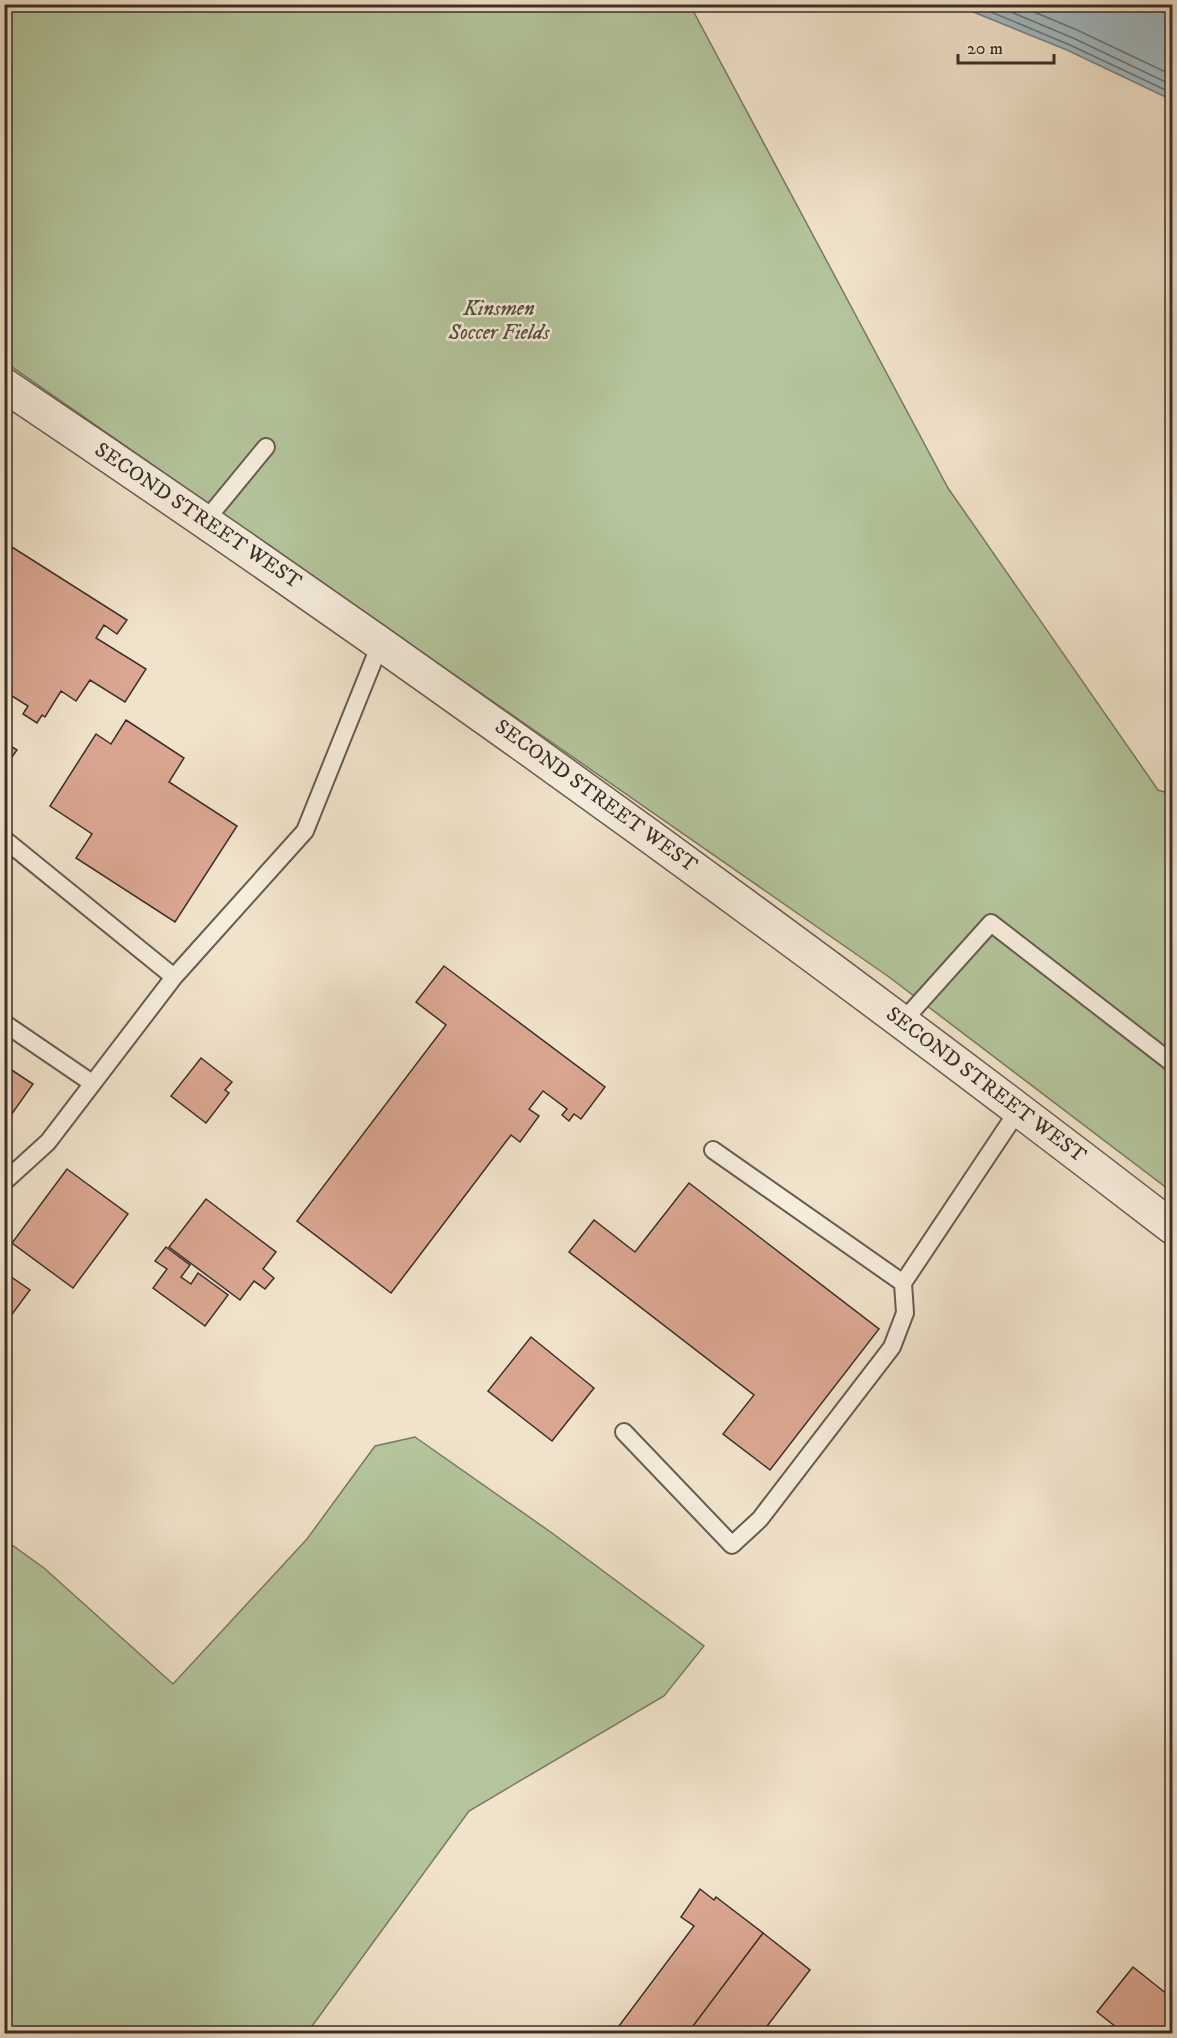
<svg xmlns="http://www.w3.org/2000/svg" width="1177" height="2038" viewBox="0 0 1177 2038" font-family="'IM FELL DW Pica',serif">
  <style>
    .green { fill: #b4c59c; stroke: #787a62; stroke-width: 1.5 }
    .water { fill: #a1bbc3; stroke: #788385; stroke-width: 1.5 }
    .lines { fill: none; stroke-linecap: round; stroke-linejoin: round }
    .shore { stroke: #6e7576; stroke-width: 1.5 }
    .building { fill: #daa691; stroke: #3b2f29; stroke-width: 1.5 }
    .lane-casing { stroke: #685c52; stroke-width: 20 }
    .street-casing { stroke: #685c52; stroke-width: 36 }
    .lane { stroke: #f6eddd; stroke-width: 16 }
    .street { stroke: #f6eddd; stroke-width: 33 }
    .labels { text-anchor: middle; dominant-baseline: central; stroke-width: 5; stroke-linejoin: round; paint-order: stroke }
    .park-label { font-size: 21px; font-style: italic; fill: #534d40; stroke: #f6eddd }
    .street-label { font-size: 21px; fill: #3b2f29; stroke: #f6eddd }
  </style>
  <rect width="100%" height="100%" fill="#f1e3cb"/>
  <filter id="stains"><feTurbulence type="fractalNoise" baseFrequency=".00333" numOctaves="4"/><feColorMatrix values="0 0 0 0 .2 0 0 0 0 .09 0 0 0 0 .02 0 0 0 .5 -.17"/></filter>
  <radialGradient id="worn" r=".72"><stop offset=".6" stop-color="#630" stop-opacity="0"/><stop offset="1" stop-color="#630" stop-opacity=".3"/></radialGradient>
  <path class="green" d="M5,5H690L948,488L1158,790L1172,794V1192L889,977L5,362Z
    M415,1437L552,1533L704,1646L664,1696L469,1811L307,2033H5V1540L44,1568L173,1684L307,1539L375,1446Z"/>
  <path class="water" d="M956,5H1172V100L1067,50Z"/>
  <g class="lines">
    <path class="shore" d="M972,4L1070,45L1172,93
      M992,4L1073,38L1172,85
      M1015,4L1077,30L1172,75"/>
  </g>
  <path class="building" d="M4,542L127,620L117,634L104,625L96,638L146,669L125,702L90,680L76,701L61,691L45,717L42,715L37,723L23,714L28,706L4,691Z
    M126,720L184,758L169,782L237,826L175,922L76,858L92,834L50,806L96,734L111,744Z
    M4,742L17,750L4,768Z
    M444,966L605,1087L581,1119L574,1114L569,1121L562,1115L567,1109L543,1091L529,1109L539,1116L520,1142L511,1135L391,1293L297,1221L446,1025L416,1002Z
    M201,1058L232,1082L225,1090L229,1093L206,1123L171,1096Z
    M4,1065L33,1084L4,1125Z
    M67,1169L128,1214L73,1288L12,1243Z
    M689,1183L879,1329L770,1470L723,1434L754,1395L569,1252L594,1220L635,1252Z
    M206,1199L276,1252L263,1269L274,1278L265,1289L254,1281L240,1300L169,1247Z
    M166,1247L190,1265L181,1277L191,1284L198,1273L228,1295L205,1326L153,1288L167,1269L155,1261Z
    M4,1272L30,1290L7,1321L4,1319Z
    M531,1337L594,1388L552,1441L488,1391Z
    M700,1889L714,1900L716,1897L763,1933L687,2034H613L694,1926L681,1917Z
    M763,1933L810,1970L761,2034H687Z
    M1133,1967L1172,1998V2034H1125L1097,2012Z"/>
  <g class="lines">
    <defs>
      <path id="lane" d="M206,520L266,447
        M4,839L174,977
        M903,1021L991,923L1172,1063
        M4,1023L92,1083
        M713,1150L903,1283L1019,1109
        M4,1182L48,1142L174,977L305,831L381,642
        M624,1432L732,1545L760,1519L892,1347L905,1313L903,1283"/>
      <path id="street" d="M4,385C403,653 792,934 1172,1227"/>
    </defs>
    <use href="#lane" class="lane-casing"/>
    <use href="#street" class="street-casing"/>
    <use href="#lane" class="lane"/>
    <use href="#street" class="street"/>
  </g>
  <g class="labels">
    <g class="park-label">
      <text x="499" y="309">Kinsmen<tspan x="499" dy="24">Soccer Fields</tspan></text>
    </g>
    <g class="street-label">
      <text transform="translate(198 516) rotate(34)">SECOND STREET WEST</text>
      <text transform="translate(596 796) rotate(36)">SECOND STREET WEST</text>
      <text transform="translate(986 1085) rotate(37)">SECOND STREET WEST</text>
    </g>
  </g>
  <rect width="1177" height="2038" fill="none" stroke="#f1e3cb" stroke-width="24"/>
  <rect x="6" y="6" width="1165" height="2026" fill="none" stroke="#3b2f29" stroke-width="3"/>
  <rect x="12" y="12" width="1153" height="2014" fill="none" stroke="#3b2f29" stroke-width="1.5"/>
  <path d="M958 54v9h96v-9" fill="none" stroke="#3b2f29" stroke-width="3"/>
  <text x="967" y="54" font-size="18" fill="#3b2f29" stroke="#f6eddd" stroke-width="4.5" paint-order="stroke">20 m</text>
  <rect width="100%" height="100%" filter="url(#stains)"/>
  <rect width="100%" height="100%" fill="url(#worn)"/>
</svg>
